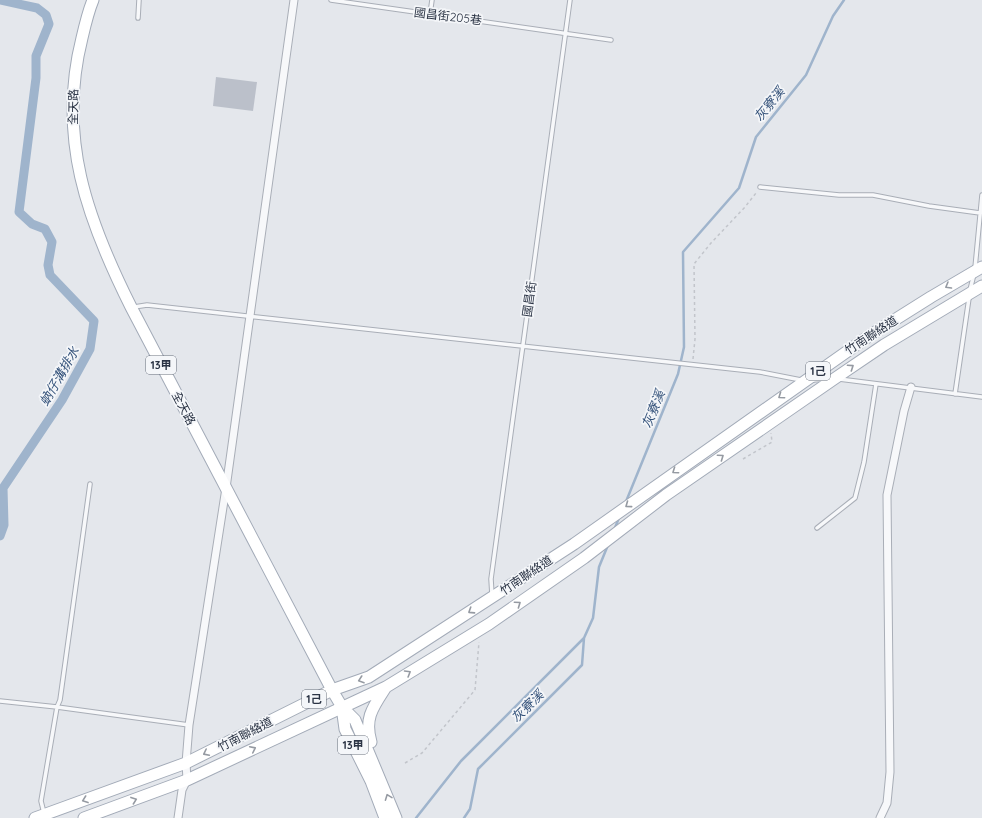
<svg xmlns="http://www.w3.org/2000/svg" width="982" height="818" viewBox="0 0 982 818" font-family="Quicksand,'Noto Sans TC',sans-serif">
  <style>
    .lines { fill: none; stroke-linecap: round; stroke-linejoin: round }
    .stream { stroke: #9fb4cc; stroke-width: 2.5 }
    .canal { stroke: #9fb4cc; stroke-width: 9 }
    .building { fill: #bbc0ca }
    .service-casing { stroke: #a9aeb7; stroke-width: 5.5 }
    .minor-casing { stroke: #a9aeb7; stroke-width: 9 }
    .primary-casing { stroke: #a3abb8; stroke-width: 13 }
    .path { stroke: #c2c5cb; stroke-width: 1.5; stroke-dasharray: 3 3; stroke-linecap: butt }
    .service { stroke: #f7f8fa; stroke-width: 3.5 }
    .minor { stroke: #f7f8fa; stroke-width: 7 }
    .primary { stroke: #fff; stroke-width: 11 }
    .oneway { stroke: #959aa2 }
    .labels { text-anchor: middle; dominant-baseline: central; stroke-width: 3.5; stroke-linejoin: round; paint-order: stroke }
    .shield { fill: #f4f6f9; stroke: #676e7b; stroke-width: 1 }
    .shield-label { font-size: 11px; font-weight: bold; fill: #2b3445 }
    .street-label { font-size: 12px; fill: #2b3445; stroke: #f4f6f9 }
    .water-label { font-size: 13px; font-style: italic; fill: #34527a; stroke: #f4f6f9 }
  </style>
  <rect width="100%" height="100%" fill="#e4e7ec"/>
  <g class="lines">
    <path class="stream" d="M625,504L678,374L684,347L683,252L739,188L756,137L806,75L833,16L844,0
      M614,530L619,518
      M416,818L461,761L584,638
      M464,818L470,809L478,769L582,665L584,638L593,618L599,567L608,545"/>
    <path class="canal" d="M0,0L37,8L46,15L49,24L36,56V78L19,212L32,224L45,229L52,242L48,265L50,275L94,321L90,349L62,400L3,488L4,525L0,536"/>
  </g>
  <path class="building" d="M216,77L257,82L253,111L213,106Z"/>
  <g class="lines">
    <defs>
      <path id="service" d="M331,0L611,40
        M430,14L432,0
        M138,18L139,0
        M760,187L839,195H873L929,206L980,213
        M975,268L982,195
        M970,290L974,274
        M134,307L147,305L760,372L801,380
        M839,379L982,397
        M813,380L827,379
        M955,394L969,298
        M817,528L855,498L864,462L876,384
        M492,595L491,579L570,0
        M0,701L57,707L189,725
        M44,813L41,801L57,707L60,700L90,484"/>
      <path id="minor" d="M178,818L182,790L187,780L186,763L189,725L226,488L294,0
        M880,818L887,803L890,772L887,495L904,411L911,387"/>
      <path id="primary" d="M93,0C88,12 85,25 82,38C57,137 87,219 131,307L332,690L342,707L355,720L396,818
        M342,707L345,729L371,781L385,818
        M371,742C364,718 373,707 386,687
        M35,818L186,763L332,690L369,677L574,544L869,336L931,297L982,267
        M84,818L187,780L386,687L489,624L584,558L666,495L834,379L884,345L982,286"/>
    </defs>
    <use href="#service" class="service-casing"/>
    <use href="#minor" class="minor-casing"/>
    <use href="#primary" class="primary-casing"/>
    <path class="path" d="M693,359L695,339L694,264L711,243L745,207L756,193
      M743,459L772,442L771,433
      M405,763L422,753L475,690L479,642"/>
    <use href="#service" class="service"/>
    <use href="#minor" class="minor"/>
    <use href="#primary" class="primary"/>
  </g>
  <defs><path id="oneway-chevron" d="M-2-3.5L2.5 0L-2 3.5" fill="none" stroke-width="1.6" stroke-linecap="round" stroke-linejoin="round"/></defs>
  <g class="oneway">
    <use href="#oneway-chevron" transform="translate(948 286) rotate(150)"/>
    <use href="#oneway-chevron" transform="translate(851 367) rotate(-34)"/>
    <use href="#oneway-chevron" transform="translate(781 396) rotate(145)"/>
    <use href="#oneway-chevron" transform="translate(721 457) rotate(-35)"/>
    <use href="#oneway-chevron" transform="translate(675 471) rotate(145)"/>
    <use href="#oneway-chevron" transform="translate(628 505) rotate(144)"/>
    <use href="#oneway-chevron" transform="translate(518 604) rotate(-35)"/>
    <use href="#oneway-chevron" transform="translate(471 611) rotate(147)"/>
    <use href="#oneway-chevron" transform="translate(408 673) rotate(-31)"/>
    <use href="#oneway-chevron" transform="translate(361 680) rotate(161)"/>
    <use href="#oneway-chevron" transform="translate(253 749) rotate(-26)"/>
    <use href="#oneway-chevron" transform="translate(206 753) rotate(153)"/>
    <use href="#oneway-chevron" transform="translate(388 797) rotate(-111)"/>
    <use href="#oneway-chevron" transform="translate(85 800) rotate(160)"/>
    <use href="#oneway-chevron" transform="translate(134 800) rotate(-20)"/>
  </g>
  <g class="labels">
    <g class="shield">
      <rect x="146" y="356" width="30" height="18" rx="3"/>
      <rect x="806" y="362" width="24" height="18" rx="3"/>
      <rect x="302" y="690" width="24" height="18" rx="3"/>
      <rect x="338" y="736" width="30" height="18" rx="3"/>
    </g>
    <g class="shield-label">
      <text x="161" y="365">13甲</text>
      <text x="818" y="371">1己</text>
      <text x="314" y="699">1己</text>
      <text x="353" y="745">13甲</text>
    </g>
    <g class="street-label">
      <text transform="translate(448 16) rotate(7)">國昌街205巷</text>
      <text transform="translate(73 107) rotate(-89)">全天路</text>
      <text transform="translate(529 299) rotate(-82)">國昌街</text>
      <text transform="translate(871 335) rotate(-33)">竹南聯絡道</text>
      <text transform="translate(184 408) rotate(62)">全天路</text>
      <text transform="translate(526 575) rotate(-34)">竹南聯絡道</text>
      <text transform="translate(245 734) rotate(-27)">竹南聯絡道</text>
    </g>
    <g class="water-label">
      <text transform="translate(769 104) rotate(-51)">灰寮溪</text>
      <text transform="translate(59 376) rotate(-60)">蚋仔溝排水</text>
      <text transform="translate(653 409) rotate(-68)">灰寮溪</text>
      <text transform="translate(527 706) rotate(-45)">灰寮溪</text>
    </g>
  </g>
</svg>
